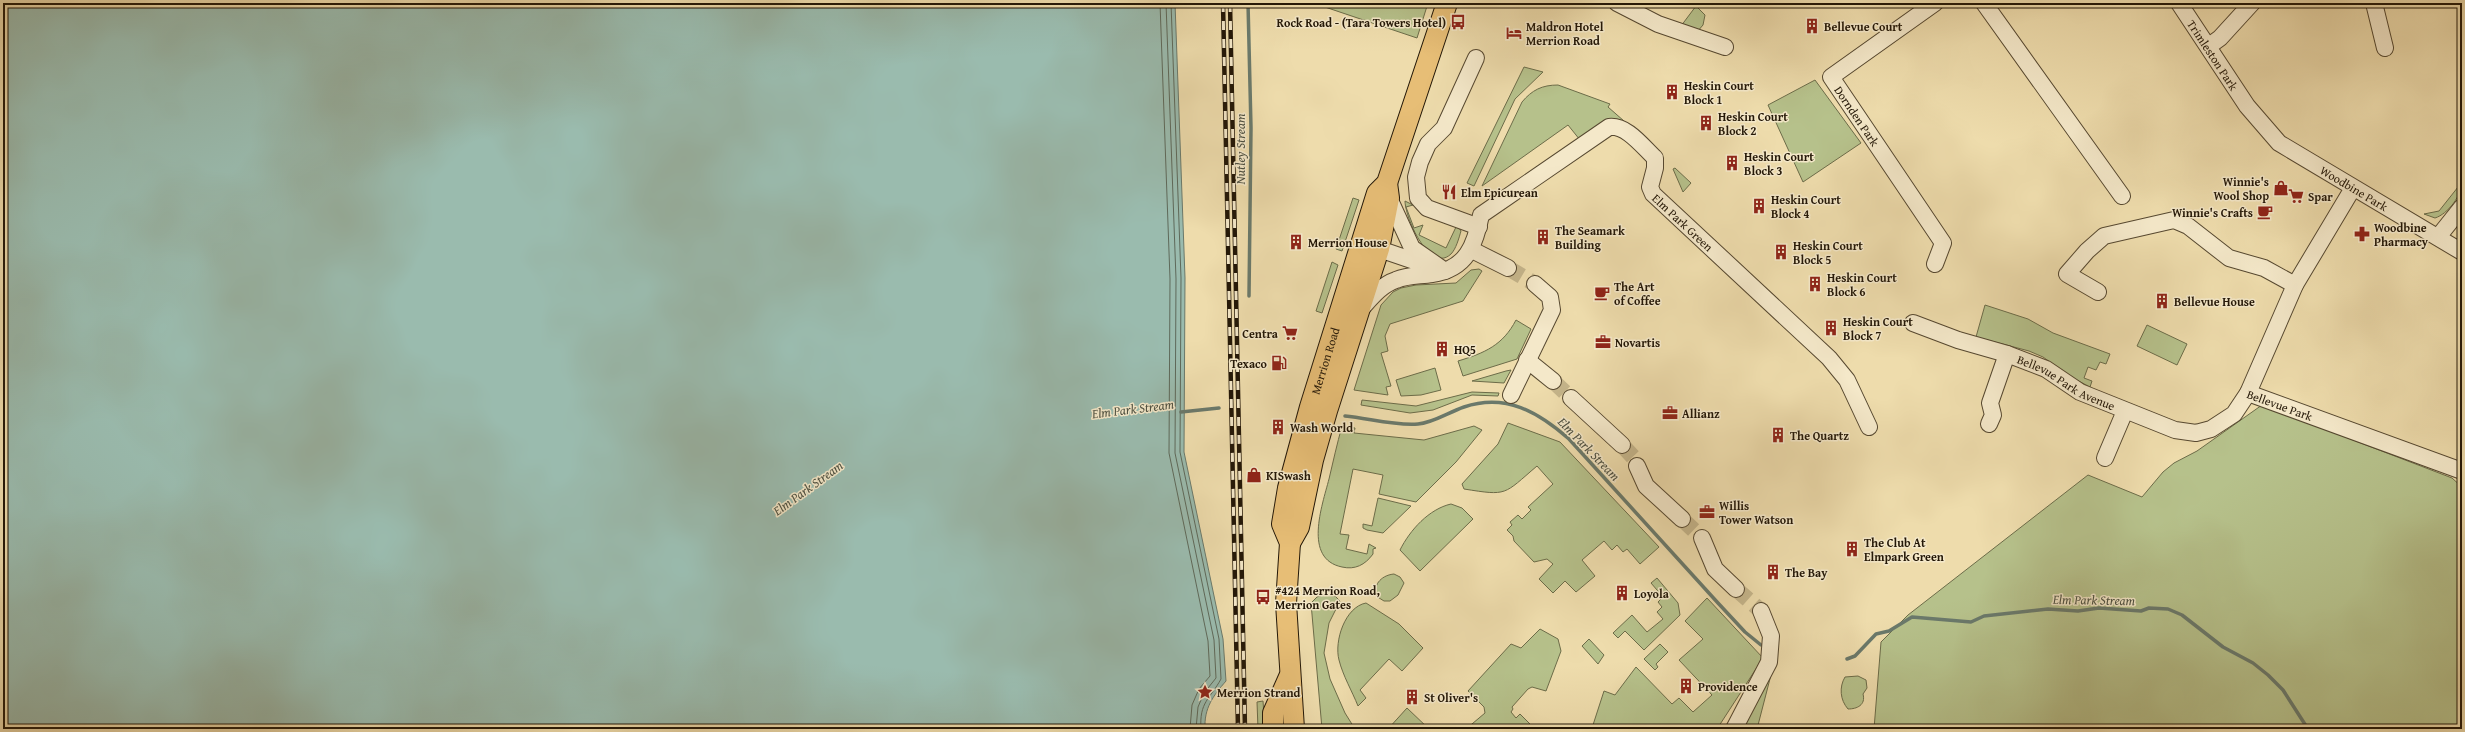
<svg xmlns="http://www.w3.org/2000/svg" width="2465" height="732" viewBox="0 0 2465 732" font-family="'Gentium Book Plus',serif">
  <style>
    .green { fill: #b6c18b; stroke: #6c6c49 }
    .water { fill: #9abbae; stroke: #6a796b }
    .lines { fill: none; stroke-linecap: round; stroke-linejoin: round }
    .shore { stroke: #5e695a; stroke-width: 1 }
    .stream { stroke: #6a796b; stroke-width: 3.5 }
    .minor-tunnel { stroke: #c5b58b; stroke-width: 16; stroke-dasharray: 16 8; stroke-linecap: butt }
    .minor-casing { stroke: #564830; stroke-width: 18 }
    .major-casing { stroke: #231707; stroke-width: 22 }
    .minor { stroke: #f4e8c9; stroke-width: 16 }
    .major { stroke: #e7be76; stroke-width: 20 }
    .rail-casing { stroke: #231707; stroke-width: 4.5 }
    .rail { stroke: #f4e8c9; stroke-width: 3; stroke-dasharray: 9; stroke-linecap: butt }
    .labels { text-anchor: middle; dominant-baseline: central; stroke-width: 3; stroke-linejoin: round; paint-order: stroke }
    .poi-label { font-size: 12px; font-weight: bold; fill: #231707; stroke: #f4e8c9; text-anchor: start }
    .street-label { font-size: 12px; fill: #231707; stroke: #f4e8c9 }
    .water-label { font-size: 13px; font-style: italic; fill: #4d5041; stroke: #f4e8c9 }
  </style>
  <rect width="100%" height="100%" fill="#eedcac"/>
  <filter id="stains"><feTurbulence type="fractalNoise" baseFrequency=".005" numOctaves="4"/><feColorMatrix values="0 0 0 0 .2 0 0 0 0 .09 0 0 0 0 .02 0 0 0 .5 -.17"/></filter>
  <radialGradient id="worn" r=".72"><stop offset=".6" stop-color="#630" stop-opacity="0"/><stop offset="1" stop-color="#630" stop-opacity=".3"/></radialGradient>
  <path class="green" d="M1313,3H1428L1417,38Z
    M1696,6L1705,15L1703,25L1697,32L1681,26Z
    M1524,67L1543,72L1515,99L1474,186L1467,183Z
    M1815,80L1861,143L1803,182L1768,105Z
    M1558,85L1610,104L1608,107L1624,121L1580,140L1568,125L1482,186L1522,102C1532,90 1542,85 1558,85Z
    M1675,168L1691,183L1683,192L1673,169Z
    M2462,182C2462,195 2448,214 2435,218L2424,214L2439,211Z
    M1353,198L1359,200L1342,251L1336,249Z
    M1405,201L1413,205L1406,207L1414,228L1423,225L1419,235L1446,248L1456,227L1459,228L1461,231C1459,238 1456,249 1451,254C1430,274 1405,218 1405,201Z
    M1332,262L1338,265L1322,313L1316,311Z
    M1479,269L1482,271L1463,301L1390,324L1385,336L1388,351L1381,353L1391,386L1386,387L1388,395L1354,390L1381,305L1393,292L1401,288L1416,285L1456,283L1471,270Z
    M1985,305L2028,319L2053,333L2110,354L2106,364L2100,362L2096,370L2088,367L2084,378L2092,381L2090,387L2071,377L2043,357L2029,351L1976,337Z
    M1516,320L1531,329L1517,359L1463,376L1458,361C1485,353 1503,345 1516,320Z
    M2147,325L2187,344L2177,365L2137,346Z
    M1435,368L1441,390L1421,395L1401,396L1396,380Z
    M1511,370L1504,383L1472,381L1506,371Z
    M1472,392L1499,393L1498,396L1472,395L1433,410L1410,413L1361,405L1362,400L1416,406Z
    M2262,405L2452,478L2462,487V729H1874L1881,642L1908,615L2088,475L2142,497L2163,472L2174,463L2197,451Z
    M1508,423L1560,442L1659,547L1640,564L1627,549L1623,552L1617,545L1612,550L1604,541L1582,560L1595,576L1576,592L1565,581L1553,593L1539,579L1553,564L1547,559L1534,562L1514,541L1513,536L1507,530L1512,525L1510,522L1518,515L1522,519L1531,510L1528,507L1553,484L1537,466C1503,495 1508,496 1464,489L1462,484L1498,444Z
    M1342,426L1355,428L1354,433L1424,440L1474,426L1482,430L1456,462L1416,502L1379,494L1383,475L1353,469L1340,534L1349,535L1346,549L1367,554L1369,544L1376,548L1373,549V554C1365,565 1355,570 1342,567C1303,559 1322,506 1329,479C1333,462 1337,444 1342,426Z
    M1378,498L1411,506L1383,533L1367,530L1363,528V524L1372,526Z
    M1451,504L1462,508L1473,519L1420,571L1400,550C1410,530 1429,509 1451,504Z
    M1394,574L1400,577L1404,583L1398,595L1390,601H1384L1376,596C1373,583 1383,575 1394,574Z
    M1657,578L1678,603L1680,615L1644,650L1625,631L1618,638L1613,633L1632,615L1647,632L1663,619L1657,612L1662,607L1658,602L1663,597L1651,583Z
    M1323,595L1335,596L1340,601L1329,623L1324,653L1330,679L1345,713L1355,729H1322L1311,603L1317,597Z
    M1707,598L1763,658L1717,729L1592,728L1604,691L1615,695L1636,667L1672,704L1679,698L1693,712L1712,695L1679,660L1703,639L1685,621Z
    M1366,603L1399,624L1423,648L1402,671L1389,659L1360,690L1366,698L1358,706C1352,691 1343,676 1339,660C1334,641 1345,607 1366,603Z
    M1540,629L1558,639L1561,651L1546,691L1532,687L1528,689L1512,707L1513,709L1511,712L1516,718L1520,714L1535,729H1466L1485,713L1484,707L1468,691L1511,644L1521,648Z
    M1589,639L1604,655L1598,664L1582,646Z
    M1660,644L1668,652L1656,664L1658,667L1655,670L1644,659Z
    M1772,671L1757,729H1742Z
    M1858,676L1866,680L1867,688L1863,694C1866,705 1857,709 1848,709C1840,700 1839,687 1845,677Z
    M1263,701L1265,729H1258L1257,702Z
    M1407,708L1429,729H1388Z"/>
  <path class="water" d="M3,3H1175L1185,278L1184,452L1223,639L1226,681C1213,696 1204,708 1205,729H3Z"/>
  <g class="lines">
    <path class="shore" d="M1160,3L1170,279L1169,453L1208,641L1210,676L1199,689L1192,705L1190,729
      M1166,3L1176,279L1175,453L1214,640L1216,678L1204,693L1198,707L1196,729
      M1171,3L1181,278L1180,452L1219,639L1221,679C1210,699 1199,702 1201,729"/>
    <path class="stream" d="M1248,3L1251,128L1249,296
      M1181,412L1219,408
      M1345,416C1368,418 1394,426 1418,424C1433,423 1449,412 1464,407C1506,393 1538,412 1569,439L1718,603L1745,632L1761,645
      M1847,659L1855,656L1876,634L1889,631L1912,617L1971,622L1984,616L2048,609L2078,611L2099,608L2141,611L2149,608L2168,609L2182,615L2223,647L2253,663L2268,675L2283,690L2308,729"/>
    <path class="minor-tunnel" d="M1508,268L1535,284
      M1553,381L1571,398
      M1622,445L1635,459L1637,466
      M1682,519L1702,538
      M1736,589L1761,611"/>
    <defs>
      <g id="minor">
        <path d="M1617,3L1658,24L1725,47"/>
        <path d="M1984,3L2122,196"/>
        <path id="s1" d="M2179,3L2247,106L2279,143L2462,252"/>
        <path d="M2374,3L2385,48"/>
        <path d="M2209,46L2220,38L2252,3"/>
        <path d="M1476,58L1444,128L1428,144L1420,162L1416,177L1418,198L1427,208L1479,227"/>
        <path d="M1389,198L1412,248L1445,271"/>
        <path d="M2438,237L2462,207"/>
        <path d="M1379,249L1426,265"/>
        <path d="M1472,250L1508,268"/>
        <path d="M1935,264L1943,243L1831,77L1935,3"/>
        <path d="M2098,292L2067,274L2087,251L2104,236L2174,220L2188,226L2229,258L2264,268L2295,285"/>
        <path id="s2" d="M1361,309C1371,298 1381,285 1396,280C1408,275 1420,276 1432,274C1467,269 1475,245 1481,215L1609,127C1627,125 1642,146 1655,158V168L1650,187L1653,194L1829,358L1847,380L1869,427"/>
        <path id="s3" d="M1913,323L1958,340L2007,354L2046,369L2080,392L2175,430L2196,433L2211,429L2234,414L2248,393L2295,285L2353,188"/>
        <path d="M1527,360L1553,381"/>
        <path id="s4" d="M2248,393L2462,471"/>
        <path d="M1511,395L1552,310L1550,297L1535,284"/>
        <path d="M1571,398L1622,445"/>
        <path d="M1989,424L1993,415L1990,403L2007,354"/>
        <path d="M2105,458L2125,411"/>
        <path d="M1637,466L1646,486L1682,519"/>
        <path d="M1702,538L1715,569L1736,589"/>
        <path d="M1734,729L1769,662L1771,636L1761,611"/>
      </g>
      <g id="major">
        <path d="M1290,543L1299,527L1313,460L1327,411L1379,249L1389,198L1387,183"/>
        <path d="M1273,729V713L1289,677"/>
        <path id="s5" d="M1294,729L1286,603L1290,543L1282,524L1288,488L1310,407L1377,193L1387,183L1447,3"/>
      </g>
    </defs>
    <use href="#minor" class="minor-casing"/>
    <use href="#major" class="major-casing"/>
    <use href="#minor" class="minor"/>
    <use href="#major" class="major"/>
    <defs>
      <path id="rail" d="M1223,3L1238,729
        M1230,3L1245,729"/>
    </defs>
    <use href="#rail" class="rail-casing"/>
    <use href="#rail" class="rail"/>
  </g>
  <defs>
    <symbol id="bus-bare" viewBox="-9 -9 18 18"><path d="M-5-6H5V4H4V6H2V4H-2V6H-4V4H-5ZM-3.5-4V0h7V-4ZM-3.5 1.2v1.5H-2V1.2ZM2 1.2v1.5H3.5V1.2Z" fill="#8f2418" stroke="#f4e8c9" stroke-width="2.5" paint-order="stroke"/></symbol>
    <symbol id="building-bare" viewBox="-9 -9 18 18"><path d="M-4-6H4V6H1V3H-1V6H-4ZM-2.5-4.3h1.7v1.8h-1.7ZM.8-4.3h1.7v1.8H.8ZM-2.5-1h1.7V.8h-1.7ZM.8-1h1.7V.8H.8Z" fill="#8f2418" stroke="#f4e8c9" stroke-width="2.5" paint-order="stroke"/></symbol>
    <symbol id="hotel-bare" viewBox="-9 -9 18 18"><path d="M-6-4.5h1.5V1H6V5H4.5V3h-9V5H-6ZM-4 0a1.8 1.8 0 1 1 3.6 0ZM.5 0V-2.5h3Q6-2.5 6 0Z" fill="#8f2418" stroke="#f4e8c9" stroke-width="2.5" paint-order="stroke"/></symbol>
    <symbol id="shop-bare" viewBox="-9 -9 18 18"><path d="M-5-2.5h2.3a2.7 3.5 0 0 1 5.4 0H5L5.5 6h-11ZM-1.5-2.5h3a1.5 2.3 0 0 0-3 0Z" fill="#8f2418" stroke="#f4e8c9" stroke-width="2.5" paint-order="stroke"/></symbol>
    <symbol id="restaurant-bare" viewBox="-9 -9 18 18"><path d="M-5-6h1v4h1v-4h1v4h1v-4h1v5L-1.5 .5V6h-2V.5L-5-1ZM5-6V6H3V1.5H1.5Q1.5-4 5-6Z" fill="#8f2418" stroke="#f4e8c9" stroke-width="2.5" paint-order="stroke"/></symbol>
    <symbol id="supermarket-bare" viewBox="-9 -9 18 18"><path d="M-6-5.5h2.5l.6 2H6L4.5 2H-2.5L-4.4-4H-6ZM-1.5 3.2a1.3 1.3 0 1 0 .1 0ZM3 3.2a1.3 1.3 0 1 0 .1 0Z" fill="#8f2418" stroke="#f4e8c9" stroke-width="2.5" paint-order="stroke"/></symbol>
    <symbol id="cafe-bare" viewBox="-9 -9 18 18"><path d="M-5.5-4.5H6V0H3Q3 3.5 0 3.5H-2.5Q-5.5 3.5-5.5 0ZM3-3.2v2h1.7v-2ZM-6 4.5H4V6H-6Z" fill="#8f2418" stroke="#f4e8c9" stroke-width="2.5" paint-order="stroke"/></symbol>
    <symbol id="pharmacy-bare" viewBox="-9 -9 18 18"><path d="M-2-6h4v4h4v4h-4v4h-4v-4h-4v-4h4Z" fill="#8f2418" stroke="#f4e8c9" stroke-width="2.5" paint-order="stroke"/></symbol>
    <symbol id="office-bare" viewBox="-9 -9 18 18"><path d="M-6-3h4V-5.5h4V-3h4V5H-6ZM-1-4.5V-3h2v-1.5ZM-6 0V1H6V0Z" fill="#8f2418" stroke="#f4e8c9" stroke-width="2.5" paint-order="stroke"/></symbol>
    <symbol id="fuel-bare" viewBox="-9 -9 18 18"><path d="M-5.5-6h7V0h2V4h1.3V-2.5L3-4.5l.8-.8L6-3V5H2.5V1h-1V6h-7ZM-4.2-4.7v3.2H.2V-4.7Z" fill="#8f2418" stroke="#f4e8c9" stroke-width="2.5" paint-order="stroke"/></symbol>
    <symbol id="sight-bare" viewBox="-9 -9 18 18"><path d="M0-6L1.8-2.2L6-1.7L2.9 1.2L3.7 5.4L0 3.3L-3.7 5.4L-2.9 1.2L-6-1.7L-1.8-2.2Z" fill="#8f2418" stroke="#f4e8c9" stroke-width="2.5" paint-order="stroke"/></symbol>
  </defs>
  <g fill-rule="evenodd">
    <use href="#bus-bare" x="1447" y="11" width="22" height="22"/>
    <use href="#building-bare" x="1801" y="15" width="22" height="22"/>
    <use href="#hotel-bare" x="1503" y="22" width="22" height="22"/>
    <use href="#building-bare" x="1661" y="81" width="22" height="22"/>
    <use href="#building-bare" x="1695" y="112" width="22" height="22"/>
    <use href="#building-bare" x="1721" y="152" width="22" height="22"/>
    <use href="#shop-bare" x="2270" y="177" width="22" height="22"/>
    <use href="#restaurant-bare" x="1438" y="181" width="22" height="22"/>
    <use href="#supermarket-bare" x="2285" y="185" width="22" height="22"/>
    <use href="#building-bare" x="1748" y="195" width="22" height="22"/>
    <use href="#cafe-bare" x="2254" y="201" width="22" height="22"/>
    <use href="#pharmacy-bare" x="2351" y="223" width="22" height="22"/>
    <use href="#building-bare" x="1532" y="226" width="22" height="22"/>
    <use href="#building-bare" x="1285" y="231" width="22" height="22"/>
    <use href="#building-bare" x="1770" y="241" width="22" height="22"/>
    <use href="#building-bare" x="1804" y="273" width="22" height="22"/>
    <use href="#cafe-bare" x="1591" y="282" width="22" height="22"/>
    <use href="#building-bare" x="2151" y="290" width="22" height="22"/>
    <use href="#building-bare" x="1820" y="317" width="22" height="22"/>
    <use href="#supermarket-bare" x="1279" y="322" width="22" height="22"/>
    <use href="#office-bare" x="1592" y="331" width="22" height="22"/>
    <use href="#building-bare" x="1431" y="338" width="22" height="22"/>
    <use href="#fuel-bare" x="1268" y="352" width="22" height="22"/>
    <use href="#office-bare" x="1659" y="402" width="22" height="22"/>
    <use href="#building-bare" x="1267" y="416" width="22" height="22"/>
    <use href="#building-bare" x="1767" y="424" width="22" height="22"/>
    <use href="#shop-bare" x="1243" y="464" width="22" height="22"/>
    <use href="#office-bare" x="1696" y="501" width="22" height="22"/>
    <use href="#building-bare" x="1841" y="538" width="22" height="22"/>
    <use href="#building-bare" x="1762" y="561" width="22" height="22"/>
    <use href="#building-bare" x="1611" y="582" width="22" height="22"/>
    <use href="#bus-bare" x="1252" y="586" width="22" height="22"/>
    <use href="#building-bare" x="1675" y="675" width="22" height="22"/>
    <use href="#sight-bare" x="1194" y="681" width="22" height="22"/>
    <use href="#building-bare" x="1401" y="686" width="22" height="22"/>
  </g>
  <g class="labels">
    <g class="poi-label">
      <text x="1446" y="22" text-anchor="end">Rock Road - (Tara Towers Hotel)</text>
      <text x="1526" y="26">Maldron Hotel<tspan x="1526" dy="14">Merrion Road</tspan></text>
      <text x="1824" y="26">Bellevue Court</text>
      <text x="1684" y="85">Heskin Court<tspan x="1684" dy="14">Block 1</tspan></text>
      <text x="1718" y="116">Heskin Court<tspan x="1718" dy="14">Block 2</tspan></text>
      <text x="1744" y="156">Heskin Court<tspan x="1744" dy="14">Block 3</tspan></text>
      <text x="2269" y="181" text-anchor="end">Winnie's<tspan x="2269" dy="14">Wool Shop</tspan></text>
      <text x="1461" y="192">Elm Epicurean</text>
      <text x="2308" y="196">Spar</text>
      <text x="1771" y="199">Heskin Court<tspan x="1771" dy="14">Block 4</tspan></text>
      <text x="2253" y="212" text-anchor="end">Winnie's Crafts</text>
      <text x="2374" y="227">Woodbine<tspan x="2374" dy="14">Pharmacy</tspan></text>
      <text x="1555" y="230">The Seamark<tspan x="1555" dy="14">Building</tspan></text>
      <text x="1308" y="242">Merrion House</text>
      <text x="1793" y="245">Heskin Court<tspan x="1793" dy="14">Block 5</tspan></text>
      <text x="1827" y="277">Heskin Court<tspan x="1827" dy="14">Block 6</tspan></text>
      <text x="1614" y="286">The Art<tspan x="1614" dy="14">of Coffee</tspan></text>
      <text x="2174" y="301">Bellevue House</text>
      <text x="1843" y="321">Heskin Court<tspan x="1843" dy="14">Block 7</tspan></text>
      <text x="1278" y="333" text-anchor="end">Centra</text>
      <text x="1615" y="342">Novartis</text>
      <text x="1454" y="349">HQ5</text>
      <text x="1267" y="363" text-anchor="end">Texaco</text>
      <text x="1682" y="413">Allianz</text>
      <text x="1290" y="427">Wash World</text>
      <text x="1790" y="435">The Quartz</text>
      <text x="1266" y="475">KISwash</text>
      <text x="1719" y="505">Willis<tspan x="1719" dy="14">Tower Watson</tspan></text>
      <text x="1864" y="542">The Club At<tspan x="1864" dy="14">Elmpark Green</tspan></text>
      <text x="1785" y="572">The Bay</text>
      <text x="1275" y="590">#424 Merrion Road,<tspan x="1275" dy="14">Merrion Gates</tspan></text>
      <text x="1634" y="593">Loyola</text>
      <text x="1698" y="686">Providence</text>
      <text x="1217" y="692">Merrion Strand</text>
      <text x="1424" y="697">St Oliver's</text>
    </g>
    <g class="street-label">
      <text stroke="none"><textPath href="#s1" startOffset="62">Trimleston Park</textPath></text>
      <text transform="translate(1857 116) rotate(56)">Dornden Park</text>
      <text stroke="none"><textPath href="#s1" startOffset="260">Woodbine Park</textPath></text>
      <text stroke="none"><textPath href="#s2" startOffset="457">Elm Park Green</textPath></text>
      <text stroke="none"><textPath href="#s5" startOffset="376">Merrion Road</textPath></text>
      <text stroke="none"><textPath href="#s3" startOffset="165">Bellevue Park Avenue</textPath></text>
      <text stroke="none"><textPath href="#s4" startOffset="34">Bellevue Park</textPath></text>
    </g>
    <g class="water-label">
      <text transform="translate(1240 149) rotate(-90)">Nutley Stream</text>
      <text transform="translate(1133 409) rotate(-7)">Elm Park Stream</text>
      <text transform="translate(1589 449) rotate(46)">Elm Park Stream</text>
      <text transform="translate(808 488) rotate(-36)">Elm Park Stream</text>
      <text transform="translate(2094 600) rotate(1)">Elm Park Stream</text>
    </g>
  </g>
  <rect width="2465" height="732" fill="none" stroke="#eedcac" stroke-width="16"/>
  <rect x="4" y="4" width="2457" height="724" fill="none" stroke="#231707" stroke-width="2"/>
  <rect x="8" y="8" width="2449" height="716" fill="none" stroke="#231707"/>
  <rect width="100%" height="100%" filter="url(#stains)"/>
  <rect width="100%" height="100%" fill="url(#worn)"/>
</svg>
